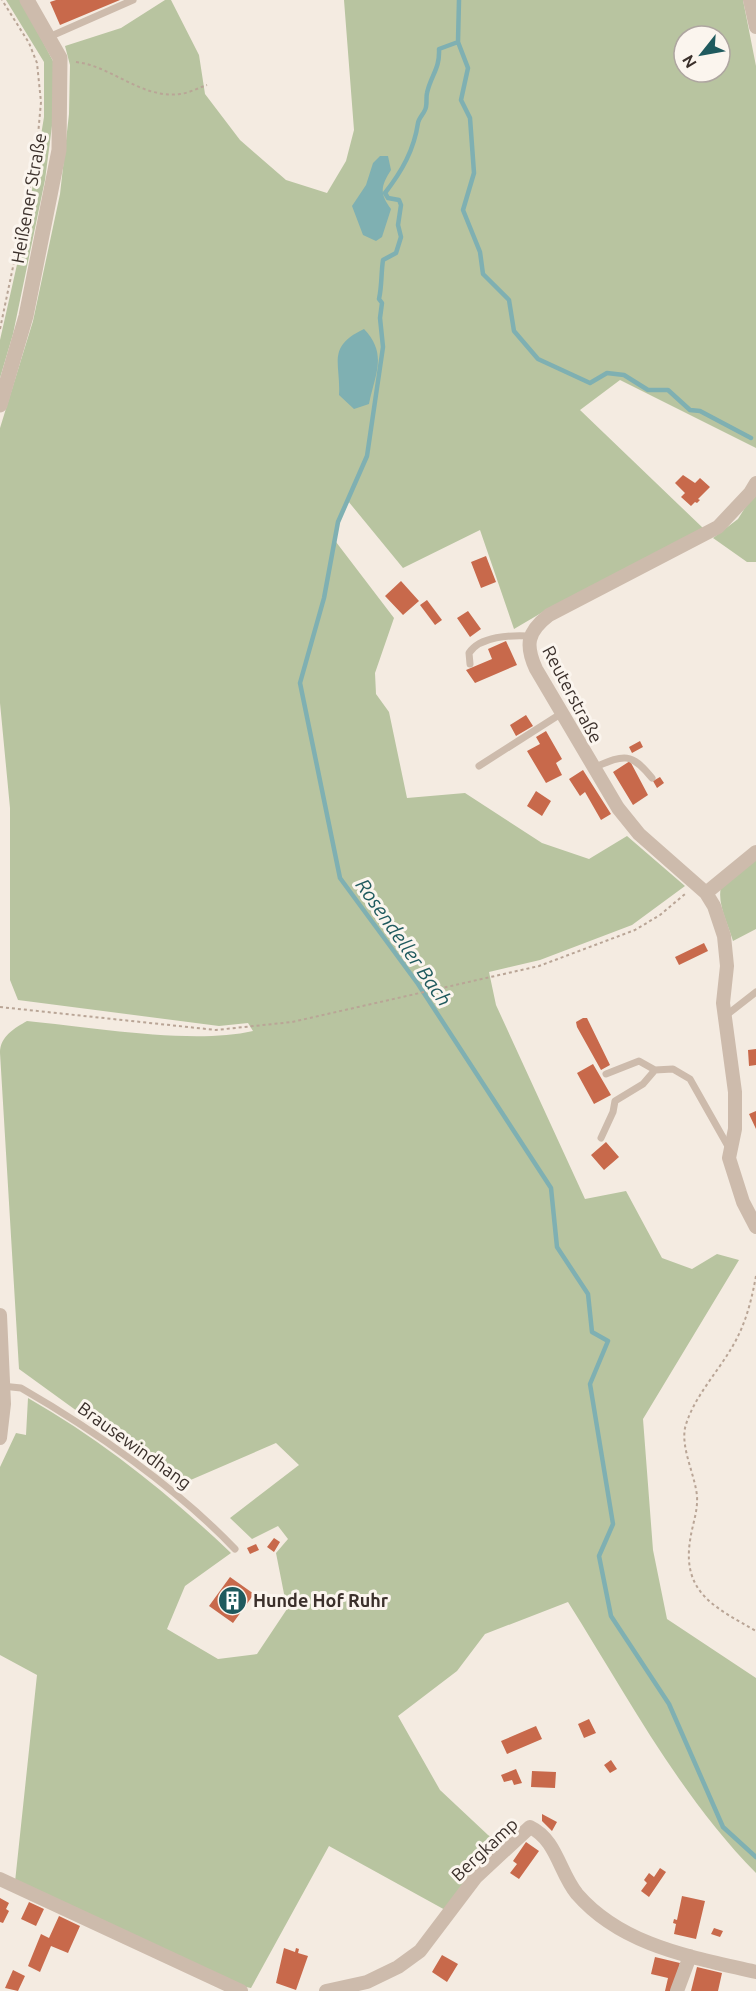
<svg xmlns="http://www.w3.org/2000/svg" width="756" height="1991" viewBox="0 0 756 1991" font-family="Ubuntu,sans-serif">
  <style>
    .green { fill: #b8c4a0; fill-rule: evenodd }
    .water { fill: #7fb0b2 }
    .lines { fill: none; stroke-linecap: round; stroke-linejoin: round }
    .stream { stroke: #7fb0b2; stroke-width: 4.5 }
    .building { fill: #c8694b }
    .path { stroke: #b9a596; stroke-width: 2; stroke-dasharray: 3 3; stroke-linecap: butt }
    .service { stroke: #cdbbac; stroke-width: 7 }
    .minor { stroke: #cdbbac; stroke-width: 14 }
    .tertiary { stroke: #cdbbac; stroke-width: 15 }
    .labels { text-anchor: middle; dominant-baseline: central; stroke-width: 6; stroke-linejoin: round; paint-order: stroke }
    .street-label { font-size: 18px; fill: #3b302b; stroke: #fbf5ee }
    .poi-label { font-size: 18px; font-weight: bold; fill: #3b302b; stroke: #fbf5ee; text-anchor: start }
    .water-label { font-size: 20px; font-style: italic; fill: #1f5a5e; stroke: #fbf5ee }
  </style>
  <rect width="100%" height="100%" fill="#f4ebe1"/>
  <path class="green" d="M6,0H21L54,63L53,118L45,180L13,334L0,378V340L27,220L44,117V62Z
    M165,0H171L199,55L205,94L240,140L286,180L327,193L346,161L354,130L344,0H743L756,66V448L620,380L580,410L704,529L548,609L514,629L480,530L403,568L348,501L333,538L394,618L375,673L376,694L389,712L407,798L465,793L542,843L589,859L627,836L685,886L632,925L540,960L489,972L496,1005L585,1199L626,1191L662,1258L692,1269L717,1254L739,1260L643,1419L653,1550L667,1619L756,1678V1873C679,1795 626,1694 568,1602L485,1634L457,1671L398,1716L440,1790L488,1835L505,1846L447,1911L329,1846L251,1988L231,1984L15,1882L37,1675L0,1655V1467L16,1433L26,1435L28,1398C103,1441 169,1494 231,1553L185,1586L167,1629L218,1659L257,1654L287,1609L276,1553L288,1539L278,1526L252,1539L230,1518L299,1465L276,1443L179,1485L19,1369L0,1053C0,1036 15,1028 27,1021C91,1027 192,1045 253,1031L248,1023L219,1026L18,1000L10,980V808L0,703V428L33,321L60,194L69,114L70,65L65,46L121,28ZM684,36H720V72H684Z
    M756,490V562H747L713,538L738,519Z
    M756,859V929L733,941C728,924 717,904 721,887Z"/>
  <path class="water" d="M380,156H388L391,170C381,186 379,193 391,209L382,237L376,241L363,235L352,206L366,185L373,163Z
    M364,329C388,354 375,374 369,404L354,409L339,395C341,363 326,347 364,329Z"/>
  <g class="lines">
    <path class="stream" d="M459,0L458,42L439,49C440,69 431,75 427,93C426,97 427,102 426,107C425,113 419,117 418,123C414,150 402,171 385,193L388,198L399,200L401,205L398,225L401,237L396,253L383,260C381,273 382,286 379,299L382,303L380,318L383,347L367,456L338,522L324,598L300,683L340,878L418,984L551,1188L557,1247L588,1294L592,1332L608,1341L590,1384L613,1524L599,1556L611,1616L669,1704L723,1827L756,1857
      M458,42L468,68L461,100L470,118L474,173L463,210L480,252L483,274L509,300L514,331L538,359L590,383L607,373L624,375L648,390H668L690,410L700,411L751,438"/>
  </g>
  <path class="building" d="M56,0H120L60,25L50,2Z
    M683,475L695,483L700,478L710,487L698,499L700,500L697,503L695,502L691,506L681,497L685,493L675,483Z
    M486,556L496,582L481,588L471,562Z
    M401,581L419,601L403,615L385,596Z
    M427,600L442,620L435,625L420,605Z
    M468,611L481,629L470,637L457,618Z
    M506,641L517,665L475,683L466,670L492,659L488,649Z
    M526,715L533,726L516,736L510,725Z
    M546,731L562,759L556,763L562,775L546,783L527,751L540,744L536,737Z
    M640,741L643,747L632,753L629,747Z
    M630,761L648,795L633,805L613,772Z
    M583,770L611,814L601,820L585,792L580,796L569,779Z
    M660,777L664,783L657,788L653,781Z
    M536,791L551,801L542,816L527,806Z
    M704,943L708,951L679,965L675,957Z
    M583,1018H587L610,1065L601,1070L577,1027L576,1022Z
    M756,1049V1065L749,1066L748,1050Z
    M593,1064L611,1095L594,1104L577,1073Z
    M756,1111V1129L749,1114Z
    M606,1142L619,1157L604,1170L591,1155Z
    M274,1538L280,1542L274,1552L267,1547Z
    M256,1544L259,1550L250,1554L247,1548Z
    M230,1577L254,1594L233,1623L209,1606Z
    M589,1719L596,1733L584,1738L578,1724Z
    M536,1726L542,1739L507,1754L501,1741Z
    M611,1760L617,1769L610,1773L604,1765Z
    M516,1769L522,1783L514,1785L512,1780L504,1782L501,1775Z
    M532,1771L556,1772L555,1788L531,1787Z
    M542,1814L557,1822L552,1831L542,1821Z
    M526,1842L539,1851L519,1879L510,1873L517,1864L513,1861Z
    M660,1868L666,1872L649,1897L641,1891L647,1883L644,1880L649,1873L654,1877Z
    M682,1896L705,1901L696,1939L674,1934L676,1924L673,1923L674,1919L677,1920Z
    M0,1898L9,1903L6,1909L9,1911L3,1923L0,1922Z
    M29,1902L44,1909L36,1926L21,1919Z
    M59,1916L80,1926L68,1953L51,1946L40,1972L28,1966L41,1934L49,1938Z
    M714,1928L723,1931L720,1937L711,1934Z
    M284,1948L295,1952L296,1948L299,1949L298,1953L308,1956L296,1990L276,1983Z
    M442,1955L458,1964L447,1982L432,1972Z
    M655,1957L680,1963L673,1991H665L668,1978L651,1974Z
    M697,1967L722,1973L718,1991H691Z
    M13,1970L25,1976L18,1991L5,1988Z"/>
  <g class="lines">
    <path class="path" d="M76,62C112,66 141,99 180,94C189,93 198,88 207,85
      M0,329L36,157L41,102L37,63L29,43L2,0
      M0,1007L216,1030L292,1022L539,966L635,930L660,915L685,894
      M756,1276C751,1303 745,1326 731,1349C716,1374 692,1400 685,1428C681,1449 695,1475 697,1496C698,1512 692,1525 690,1541C682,1593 716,1608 756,1631"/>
    <path class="service" d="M49,37L133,0
      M470,664L469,653C480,636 511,635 529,636
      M479,766L562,713
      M593,768C624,755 630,751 652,778
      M724,1017L756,992
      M606,1074L639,1061L655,1070L673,1069L690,1079L729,1148
      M601,1138L613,1112L615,1101L643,1084L655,1070
      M2,1386L21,1388C94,1430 177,1488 235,1549"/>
    <path class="minor" d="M750,0L756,27
      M756,483L750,493L718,527L549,615C527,632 525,645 536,669L618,808L639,834L706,893L714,906L724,936L727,966L723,1003L735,1092V1129L729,1158L743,1202L756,1227
      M706,893L756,852
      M0,1315L4,1404L0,1438
      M0,1879L241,1991
      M326,1991L367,1982L398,1967L420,1951L476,1877L530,1827C557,1840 559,1872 577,1894C622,1946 692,1957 756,1972
      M677,1991L690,1956"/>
    <path class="tertiary" d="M0,405L26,316L59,150L60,58L27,0"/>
  </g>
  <defs>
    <symbol id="building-disc" viewBox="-11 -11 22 22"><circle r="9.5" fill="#1f5a5e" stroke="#fbf5ee"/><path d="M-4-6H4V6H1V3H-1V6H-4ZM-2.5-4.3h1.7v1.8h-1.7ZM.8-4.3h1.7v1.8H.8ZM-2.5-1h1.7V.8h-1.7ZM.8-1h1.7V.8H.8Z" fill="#fff"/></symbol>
  </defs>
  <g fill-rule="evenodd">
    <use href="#building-disc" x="216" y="1584" width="33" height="33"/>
  </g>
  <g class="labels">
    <g class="street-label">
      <text transform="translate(28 198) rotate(-80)">Heißener Straße</text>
      <text transform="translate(573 694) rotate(62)">Reuterstraße</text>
      <text transform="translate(135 1445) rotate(36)">Brausewindhang</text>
      <text transform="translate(484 1849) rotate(-43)">Bergkamp</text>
    </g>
    <g class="poi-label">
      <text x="253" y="1600">Hunde Hof Ruhr</text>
    </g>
    <g class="water-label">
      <text transform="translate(404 942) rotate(55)">Rosendeller Bach</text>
    </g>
  </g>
  <g transform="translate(702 54) rotate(239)"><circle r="28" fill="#fbf5ee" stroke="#aea6a0" stroke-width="1.5"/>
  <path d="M0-4.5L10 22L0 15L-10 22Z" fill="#1f5a5e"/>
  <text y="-9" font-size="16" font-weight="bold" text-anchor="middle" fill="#3b302b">N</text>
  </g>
</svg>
